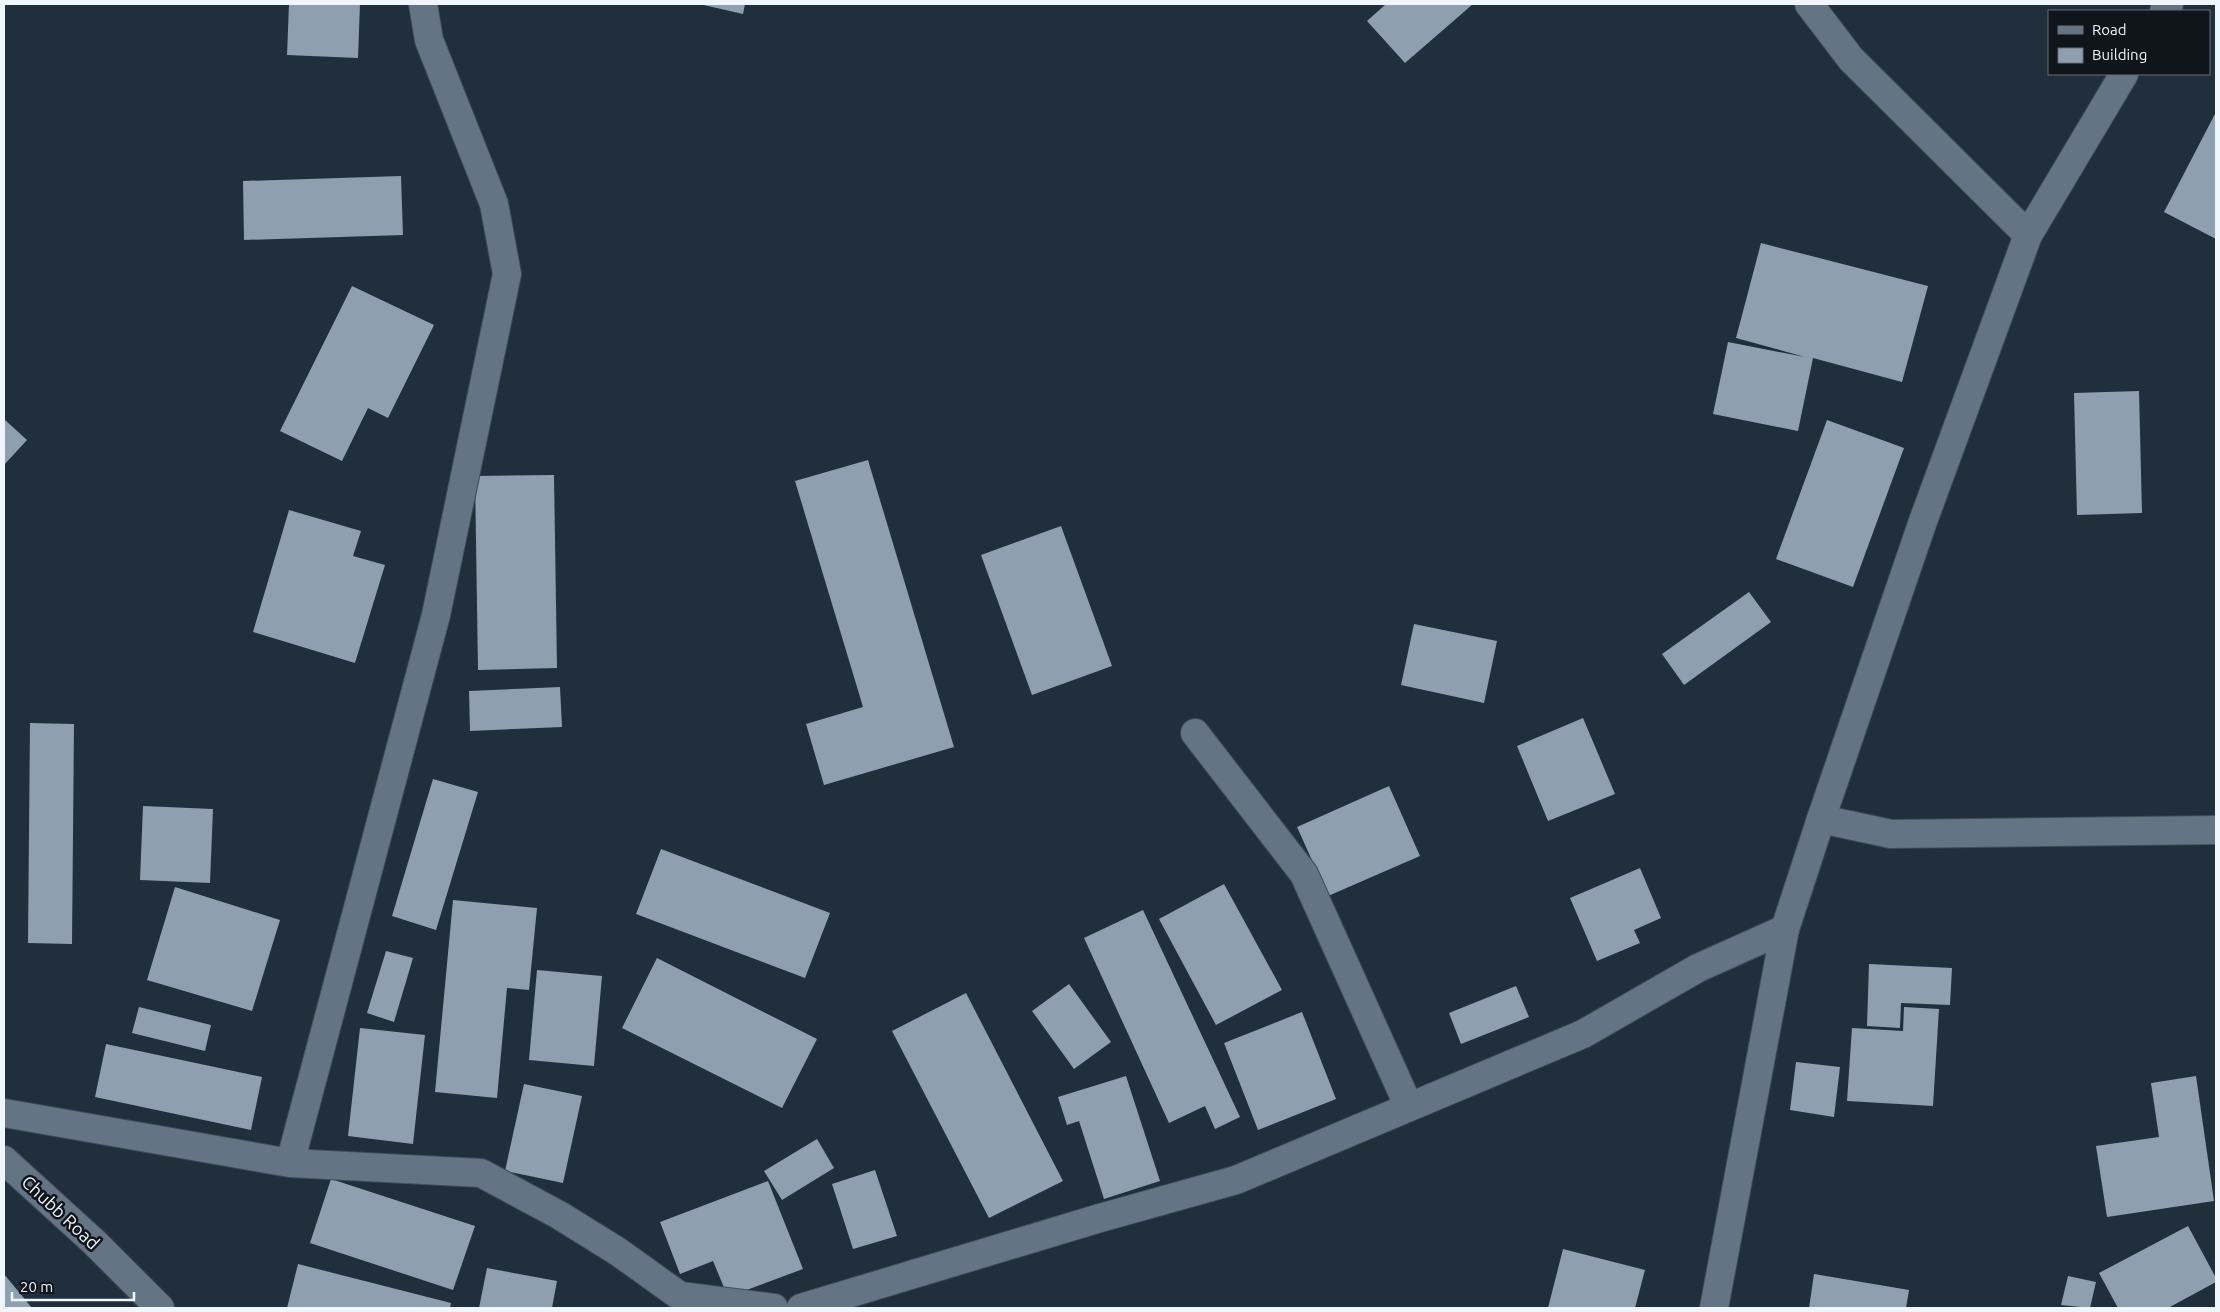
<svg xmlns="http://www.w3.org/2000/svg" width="2220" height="1312" viewBox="0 0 2220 1312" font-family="Ubuntu,sans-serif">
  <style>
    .building { fill: #8f9fb0 }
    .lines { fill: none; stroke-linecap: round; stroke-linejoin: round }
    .street-casing { stroke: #414c57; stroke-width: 30 }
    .secondary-casing { stroke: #414c57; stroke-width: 30 }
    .street { stroke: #657484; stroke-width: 28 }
    .secondary { stroke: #657484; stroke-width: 28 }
    .labels { text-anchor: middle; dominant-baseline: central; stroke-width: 5; stroke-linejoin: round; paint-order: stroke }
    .street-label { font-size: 18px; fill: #eff6fd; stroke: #10151c }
  </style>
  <rect width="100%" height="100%" fill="#212e3c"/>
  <path class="building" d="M289,4H360L358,58L287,55Z
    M699,4H745L743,14Z
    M1386,4H1473L1405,63L1367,21Z
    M2216,112V239L2164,212Z
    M401,176L403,235L244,240L243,181Z
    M1761,243L1928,286L1902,382L1813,358L1798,431L1713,414L1728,342L1805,357L1736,338Z
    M352,286L434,325L388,418L368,408L342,461L280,431Z
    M2139,391L2142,513L2077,515L2074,393Z
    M4,419L27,440L4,465Z
    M1827,420L1904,448L1853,587L1776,559Z
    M868,460L954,747L824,785L806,724L863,707L795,481Z
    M554,475L557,668L478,670L475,476Z
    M289,510L361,531L353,556L385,565L355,663L253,632Z
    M1061,526L1112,666L1032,695L981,555Z
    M1749,592L1771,622L1684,685L1662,654Z
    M1414,624L1497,641L1484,703L1401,685Z
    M560,687L562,727L470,731L469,691Z
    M1583,718L1615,794L1548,821L1517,746Z
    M30,723L74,724L72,944L28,943Z
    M433,779L478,792L436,930L392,916Z
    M1389,786L1420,856L1328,896L1297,827Z
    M143,806L213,809L210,883L140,880Z
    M661,849L830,913L805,978L636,914Z
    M1640,868L1661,918L1634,930L1640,943L1597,961L1570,898Z
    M1224,884L1282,990L1216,1025L1159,919Z
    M175,887L280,920L252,1011L147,980Z
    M453,900L537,908L529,990L507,988L497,1098L435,1092Z
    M1143,910L1240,1117L1215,1129L1205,1106L1169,1123L1084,938Z
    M386,951L413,958L394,1022L367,1013Z
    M657,958L817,1039L782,1108L622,1028Z
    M1869,964L1952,968L1950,1005L1901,1003L1900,1028L1867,1026Z
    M537,970L602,976L594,1066L529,1060Z
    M1069,984L1111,1042L1074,1069L1032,1011Z
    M1516,986L1529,1017L1461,1044L1449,1013Z
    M966,993L1063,1181L989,1218L892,1031Z
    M139,1007L211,1025L205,1051L132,1033Z
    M1904,1007L1939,1009L1933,1106L1847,1101L1852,1028L1903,1031Z
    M1302,1012L1336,1099L1258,1130L1224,1043Z
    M360,1028L425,1035L413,1144L348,1136Z
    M106,1044L262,1077L251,1130L95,1097Z
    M1796,1062L1840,1067L1834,1117L1790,1110Z
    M1126,1076L1160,1181L1104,1199L1079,1121L1067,1125L1058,1097Z
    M2196,1076L2214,1201L2107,1217L2096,1146L2159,1137L2151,1083Z
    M524,1084L582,1096L563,1183L505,1171Z
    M817,1139L834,1168L782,1200L764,1171Z
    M875,1170L897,1236L853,1249L832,1184Z
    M331,1179L475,1226L453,1290L310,1243Z
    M768,1181L803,1269L728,1297L713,1261L680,1274L660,1222Z
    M2188,1226L2216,1278V1282L2168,1308H2118L2099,1273Z
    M1563,1249L1645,1270L1635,1308H1548Z
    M298,1264L451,1303L450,1308H287Z
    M487,1268L557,1281L552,1308H479Z
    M4,1274L32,1308H4Z
    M1814,1274L1909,1290L1906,1308H1809Z
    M2068,1276L2096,1282L2090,1308L2061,1305Z"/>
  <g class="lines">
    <defs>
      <path id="street" d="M1809,4L1851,59L2028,235
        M1195,733L1304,874L1409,1107
        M1821,819L1891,834L2216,830
        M4,1113L290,1163L481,1173L559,1215L617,1251L680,1296L774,1308
        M290,1163L436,615L507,274L494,204L429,40L423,4
        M801,1308L1100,1218L1236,1180L1583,1034L1698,968L1785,929"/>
      <path id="secondary" d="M2164,11L2169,4
        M4,1160L94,1242L160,1308
        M1714,1308L1785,929L1821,819L1922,524L2028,235L2124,74"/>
    </defs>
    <use href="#street" class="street-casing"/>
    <use href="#secondary" class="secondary-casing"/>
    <use href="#street" class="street"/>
    <use href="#secondary" class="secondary"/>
  </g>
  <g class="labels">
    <g class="street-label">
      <text transform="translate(61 1212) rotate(43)">Chubb Road</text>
    </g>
  </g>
  <rect width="2220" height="1312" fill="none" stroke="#eff6fd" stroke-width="10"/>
  <rect x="2048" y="10" width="162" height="65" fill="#10151c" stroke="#696f76"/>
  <rect x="2058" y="26" width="25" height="8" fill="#657484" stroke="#696f76"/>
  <text x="2092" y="35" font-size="15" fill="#eff6fd">Road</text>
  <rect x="2058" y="48" width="25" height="15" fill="#8f9fb0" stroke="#696f76"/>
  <text x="2092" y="60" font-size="15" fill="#eff6fd">Building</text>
  <path d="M12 1292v8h122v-8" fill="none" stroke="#eff6fd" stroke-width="2.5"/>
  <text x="20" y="1292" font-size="15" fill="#eff6fd" stroke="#10151c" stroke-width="4" paint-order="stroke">20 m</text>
</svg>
